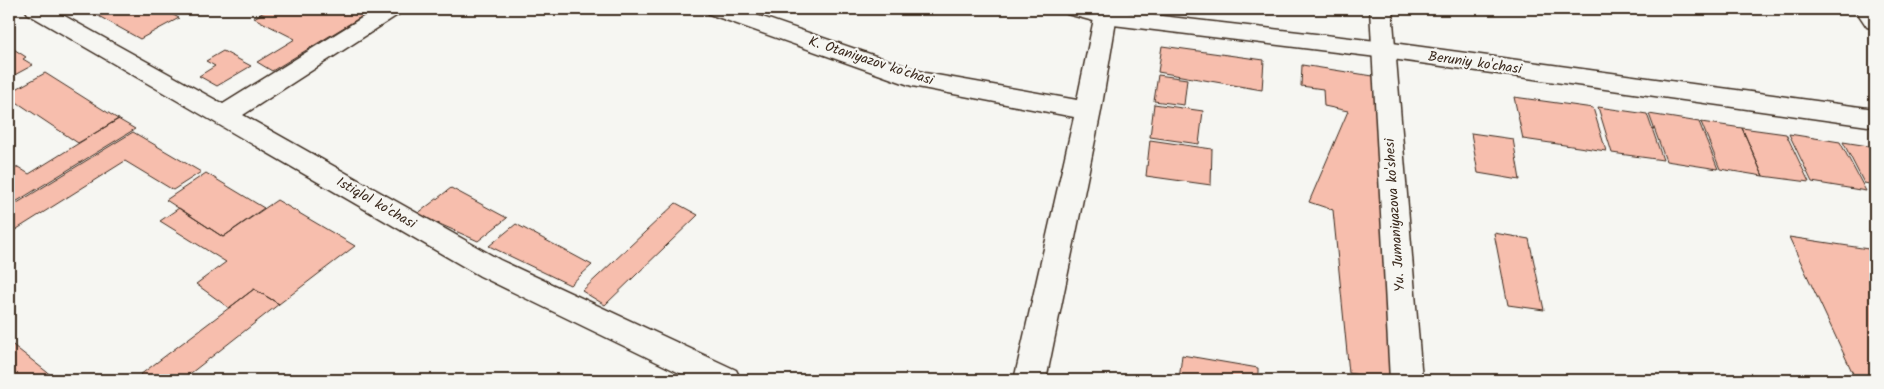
<svg xmlns="http://www.w3.org/2000/svg" width="1884" height="389" viewBox="0 0 1884 389" font-family="Kalam,sans-serif">
  <style>
    .building { fill: #f7bead; stroke: #3b2a1e }
    .lines { fill: none; stroke-linecap: round; stroke-linejoin: round }
    .minor-casing { stroke: #3b2a1e; stroke-width: 3 }
    .primary-casing { stroke: #3b2a1e; stroke-width: 3 }
    .minor { fill: #f6f6f2; fill-rule: evenodd }
    .primary { fill: #f6f6f2; fill-rule: evenodd }
    .labels { text-anchor: middle; dominant-baseline: central; stroke-width: 4.5; stroke-linejoin: round; paint-order: stroke }
    .street-label { font-size: 14px; fill: #3b2a1e; stroke: #f6f6f2 }
  </style>
  <rect width="100%" height="100%" fill="#f6f6f2"/>
  <filter id="ink" filterUnits="userSpaceOnUse"><feTurbulence type="fractalNoise" baseFrequency=".02" numOctaves="2"/><feDisplacementMap in="SourceGraphic" scale="10" xChannelSelector="R" yChannelSelector="G"/><feConvolveMatrix kernelMatrix="1 2 1 2 8 2 1 2 1" color-interpolation-filters="sRGB"/></filter>
  <g filter="url(#ink)">
    <path class="building" d="M101,9H162L179,18L140,39L93,13Z
      M269,9H374L272,71L257,62L295,39L254,18Z
      M9,46L26,57L23,59L33,65L9,78Z
      M1162,46L1264,60L1262,90L1158,72Z
      M223,51L251,66L217,86L199,76L215,66L206,61Z
      M1302,65L1386,78L1407,380H1384L1349,373L1333,210L1309,202L1348,111L1324,106L1323,89L1301,86Z
      M45,73L118,119H119L78,143L9,97V93Z
      M1158,75L1187,79L1184,105L1154,101Z
      M1514,97L1593,108L1606,151L1523,139Z
      M1154,104L1203,111L1199,144L1150,137Z
      M1598,107L1647,114L1663,160L1612,153Z
      M1649,114L1699,122L1718,169L1666,161Z
      M118,119L135,129L9,206V172L18,167L29,174Z
      M1701,122L1742,128L1763,176L1720,169Z
      M1742,128L1786,134L1809,182L1763,176Z
      M133,132L201,172L173,190L125,161L9,234V208Z
      M1471,133L1513,139L1520,180L1478,173Z
      M1789,134L1840,142L1866,191L1812,182Z
      M1150,140L1212,149L1211,185L1146,176Z
      M1843,142L1875,147V185L1864,183Z
      M206,173L264,208L223,237L166,200Z
      M451,188L507,218L478,241L417,214Z
      M277,200L355,246L279,304L254,289L229,308L196,284L226,262L160,221L179,208L223,237Z
      M676,203L698,215L605,305L582,291Z
      M516,224L592,265L570,285L489,246Z
      M1494,233L1529,239L1544,310L1508,305Z
      M1789,237L1875,250V380H1856Z
      M254,289L279,304L182,380H147L140,375Z
      M9,342L57,380H9Z
      M1182,355L1258,368V380H1179Z"/>
    <g class="lines">
      <defs>
        <path id="minor" d="M25,9H52L223,104L376,9H402L399,14L243,115L500,260L736,370L741,380H694L480,276L28,14Z
          M706,9H739L925,73L1077,100L1096,9H1118L1101,111L1046,380H1014L1074,117L912,86L709,14Z
          M1370,9H1392L1422,380H1390Z
          M1855,9H1875V29L1867,27Z"/>
        <path id="primary" d="M1064,9H1101L1385,42L1875,109V127L1385,58L1105,24L1067,14Z"/>
      </defs>
      <use href="#minor" class="minor-casing"/>
      <use href="#primary" class="primary-casing"/>
      <use href="#minor" class="minor"/>
      <use href="#primary" class="primary"/>
    </g>
  </g>
  <g class="labels">
    <g class="street-label">
      <text transform="translate(871 61) rotate(18)">K. Otaniyazov ko'chasi</text>
      <text transform="translate(1475 63) rotate(8)">Beruniy ko'chasi</text>
      <text transform="translate(376 203) rotate(30)">Istiqlol ko'chasi</text>
      <text transform="translate(1395 215) rotate(-94)">Yu. Jumaniyazova ko'shesi</text>
    </g>
  </g>
  <rect width="1884" height="389" fill="none" stroke="#f6f6f2" stroke-width="30"/>
  <rect x="15" y="15" width="1854" height="359" fill="none" stroke="#3b2a1e" stroke-width="2" filter="url(#ink)"/>
</svg>
